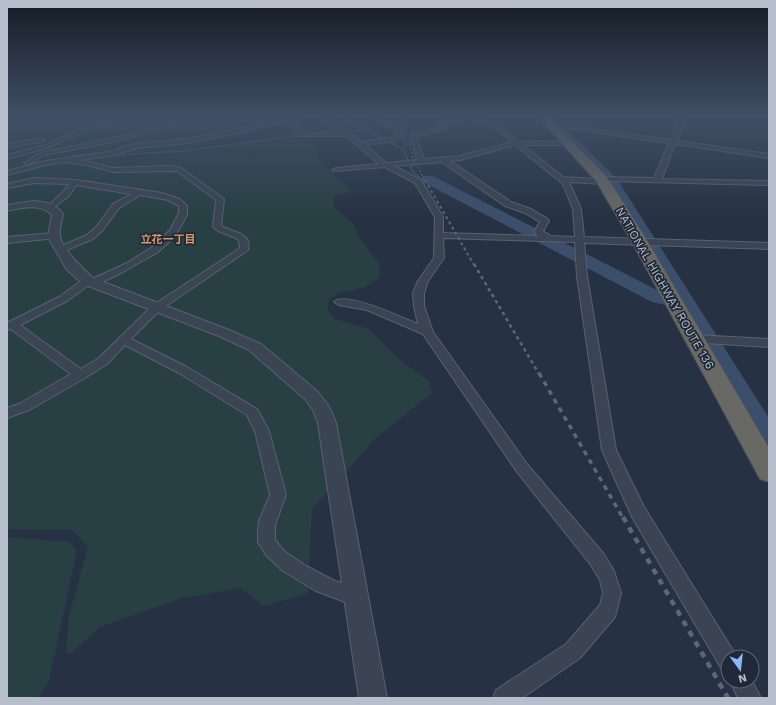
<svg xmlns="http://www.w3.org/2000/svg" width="776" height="705" viewBox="0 0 776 705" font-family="'Work Sans','Noto Sans JP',sans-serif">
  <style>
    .green { fill: #284044 }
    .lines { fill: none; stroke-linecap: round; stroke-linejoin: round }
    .stream { stroke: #3b4f6c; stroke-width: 2 }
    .river { fill: #3b4f6c; fill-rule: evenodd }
    .minor-casing { stroke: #586270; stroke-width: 2 }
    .tertiary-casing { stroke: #586270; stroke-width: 2 }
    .trunk-casing { stroke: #454f5d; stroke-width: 2 }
    .minor { fill: #3a4452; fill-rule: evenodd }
    .tertiary { fill: #3a4452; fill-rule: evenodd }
    .trunk { fill: #686864; fill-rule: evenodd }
    .rail-far4 { stroke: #5c6879; stroke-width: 1.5; stroke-dasharray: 2 2; stroke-linecap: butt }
    .rail-far3 { stroke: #5c6879; stroke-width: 2; stroke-dasharray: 3 3; stroke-linecap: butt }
    .rail-far2 { stroke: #5c6879; stroke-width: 2.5; stroke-dasharray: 3.5 3.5; stroke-linecap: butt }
    .rail-far1 { stroke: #5c6879; stroke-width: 3.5; stroke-dasharray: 5 5; stroke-linecap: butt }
    .rail { stroke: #5c6879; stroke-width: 4.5; stroke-dasharray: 6 6; stroke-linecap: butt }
    .labels { text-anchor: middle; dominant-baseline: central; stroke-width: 3.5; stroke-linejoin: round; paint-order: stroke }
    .far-neighbourhood-label { font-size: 11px; font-weight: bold; fill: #d99966; stroke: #1f2938 }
    .street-label { font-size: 12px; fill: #b7bfcc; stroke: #1f2938 }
  </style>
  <rect width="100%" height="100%" fill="#263243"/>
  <path class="green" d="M7,117H286L209,134L188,140C198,139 210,136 216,143L188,149L152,153L113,154C126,163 262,141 286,139L304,140L312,145L319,160L351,191L333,197L334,207L354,224L359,237L378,262L380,269L379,278L365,287L338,293L329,300L328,310L335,319L369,329L401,361L429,381L432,393L377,437L312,509L308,593L264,606L240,588L182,598L100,627L71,653H66L69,616L88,547L72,530L7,529Z
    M286,121L289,122C265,126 234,142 210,139L270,123Z
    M7,537L69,542L77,550L49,681L38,698H7Z"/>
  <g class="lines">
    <path class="stream" d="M343,117L403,149L413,172L419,177
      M400,117L406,145L403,149
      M348,132L368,130
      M313,133L341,132
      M117,155L183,151L294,136
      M72,156L101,154"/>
    <path class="river" d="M544,117H555L617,179L769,418V450L760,447L679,308L652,302L423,182L421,179L423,176H433L665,294L671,295L606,184Z"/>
    <defs>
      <path id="minor" d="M143,117H160L97,128L76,135L50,147L7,159V155L46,145L72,133L93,126L117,120Z
        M191,117L181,120L170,127L117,141L44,155L27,165L24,163L40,153L115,138L166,125L177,118Z
        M211,117H218L219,118L216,120Z
        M284,117H295L243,132L188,143L137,148L110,156L81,160L113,168L169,166L181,168L224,199L221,226C232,232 253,233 248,250L160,310L131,339L187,367L257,409L269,431L286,495L275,525V540L285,552L306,566L335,581L363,589L365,595L363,601L356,604L345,602L316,591L283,571L266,555L258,542V530L259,521L270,495L255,431L247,415L179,373L125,345L107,364L85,378L29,410L7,418V408L19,404L71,374L11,329L7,330V323L59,297L84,279H92L127,263L151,248L170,230L179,213V206L168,200L140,195L119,208L103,230L93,239L62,252L57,249L59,247L87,235L97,226L113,204L131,194L76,185L69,196L51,209L47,207L63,192L69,184L34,183L7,188V184L34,178L76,180L162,193L180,199L187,206V215L178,231L168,243L158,252L121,273L96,285H89L67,301L20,325L81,369L99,358L152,306L239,249L240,245L238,239L218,231L213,227L216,200L177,171L113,172L88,165L65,162L45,165L7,175V171L45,161L109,152L136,144L188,139L242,128L261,122Z
        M297,117H303L296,125L300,133L341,132L322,120V118L324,117L356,137L362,142L393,137L396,135L394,130L370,117H377L399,128L402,136L397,140L366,145L386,163L417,160L411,135L440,127L437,123L438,122L460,117H471L444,124L447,128L446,129L416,137L424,159L459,156L512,142L499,131L471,117H479L503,129L518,141L570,142V144L568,145H523L563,177L598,179L601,177L654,178L669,143L550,126L548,125V123L671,140L680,117H686L677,141L769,154V158L675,144L662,179L769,181V185L606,181V184H603L569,182L581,209L584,237L769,243V249L584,243L587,276L616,450L644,507L735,654L737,657H728V671L721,668L632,517L602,450L577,276L575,242L443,238L444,258L428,281L424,293V306L433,332L527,464L603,553L614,571L621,593L615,617L580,658L522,698H493L496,690L566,644L600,605L603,593L600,580L591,565L517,472L423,334L367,310L339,305L334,302C344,290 405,319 418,324L414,306L413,293L418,281L434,258L435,217L415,183L385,167L334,171L332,170L336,168L379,164L346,136H296L290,125ZM515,145L563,184L573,209L575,237L551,236L543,231L549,221L548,219L531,209L511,202L450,161L460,160ZM442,162L505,206L525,213L540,222L534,232L538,236L443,233V217L421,180L394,166Z
        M42,138L45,140L44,141L7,148V144Z
        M54,233L58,236L57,238L7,243V237Z
        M694,335L769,339V347L690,342L688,339L690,336Z
        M730,681H752L761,698H738Z"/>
      <path id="tertiary" d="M34,201C46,202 56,204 63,214C62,220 59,230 60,236C61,248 84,270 93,278L229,330L261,344L318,392L330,408L336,423L387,698H359L318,423L313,410L306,400L249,350L219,336L83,284L67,270L50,241L48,236L52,215C41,203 21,208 7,211V205Z"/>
      <path id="trunk" d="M538,117H548L606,176L616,191L648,242L769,448V482L760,479L632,242L596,181Z"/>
    </defs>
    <use href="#minor" class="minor-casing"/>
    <use href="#tertiary" class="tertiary-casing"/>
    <use href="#trunk" class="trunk-casing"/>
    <use href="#minor" class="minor"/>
    <use href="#tertiary" class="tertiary"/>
    <use href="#trunk" class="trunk"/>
    <path class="rail-far4" d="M403,117L413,158L425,181"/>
    <path class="rail-far3" d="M425,180L474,265"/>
    <path class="rail-far2" d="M474,264L539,374"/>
    <path class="rail-far1" d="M539,373L623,518"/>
    <path class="rail" d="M623,517L728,698"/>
  </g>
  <linearGradient id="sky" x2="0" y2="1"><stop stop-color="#151c25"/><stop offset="0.54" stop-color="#414f66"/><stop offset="1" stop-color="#414f66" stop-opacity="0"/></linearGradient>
  <rect width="776" height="216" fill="url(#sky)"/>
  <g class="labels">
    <g class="far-neighbourhood-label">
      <text x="168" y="239">立花一丁目</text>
    </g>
    <g class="street-label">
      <text transform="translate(665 288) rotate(60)">NATIONAL HIGHWAY ROUTE 136</text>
    </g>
  </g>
  <rect width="776" height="705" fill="none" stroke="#b7bfcc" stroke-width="16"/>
  <g transform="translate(740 669) rotate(165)"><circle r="19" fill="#1f2938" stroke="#5c6573"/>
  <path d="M0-3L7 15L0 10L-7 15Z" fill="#8eb7fb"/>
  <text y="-6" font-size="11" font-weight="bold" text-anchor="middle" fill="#b7bfcc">N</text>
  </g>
</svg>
